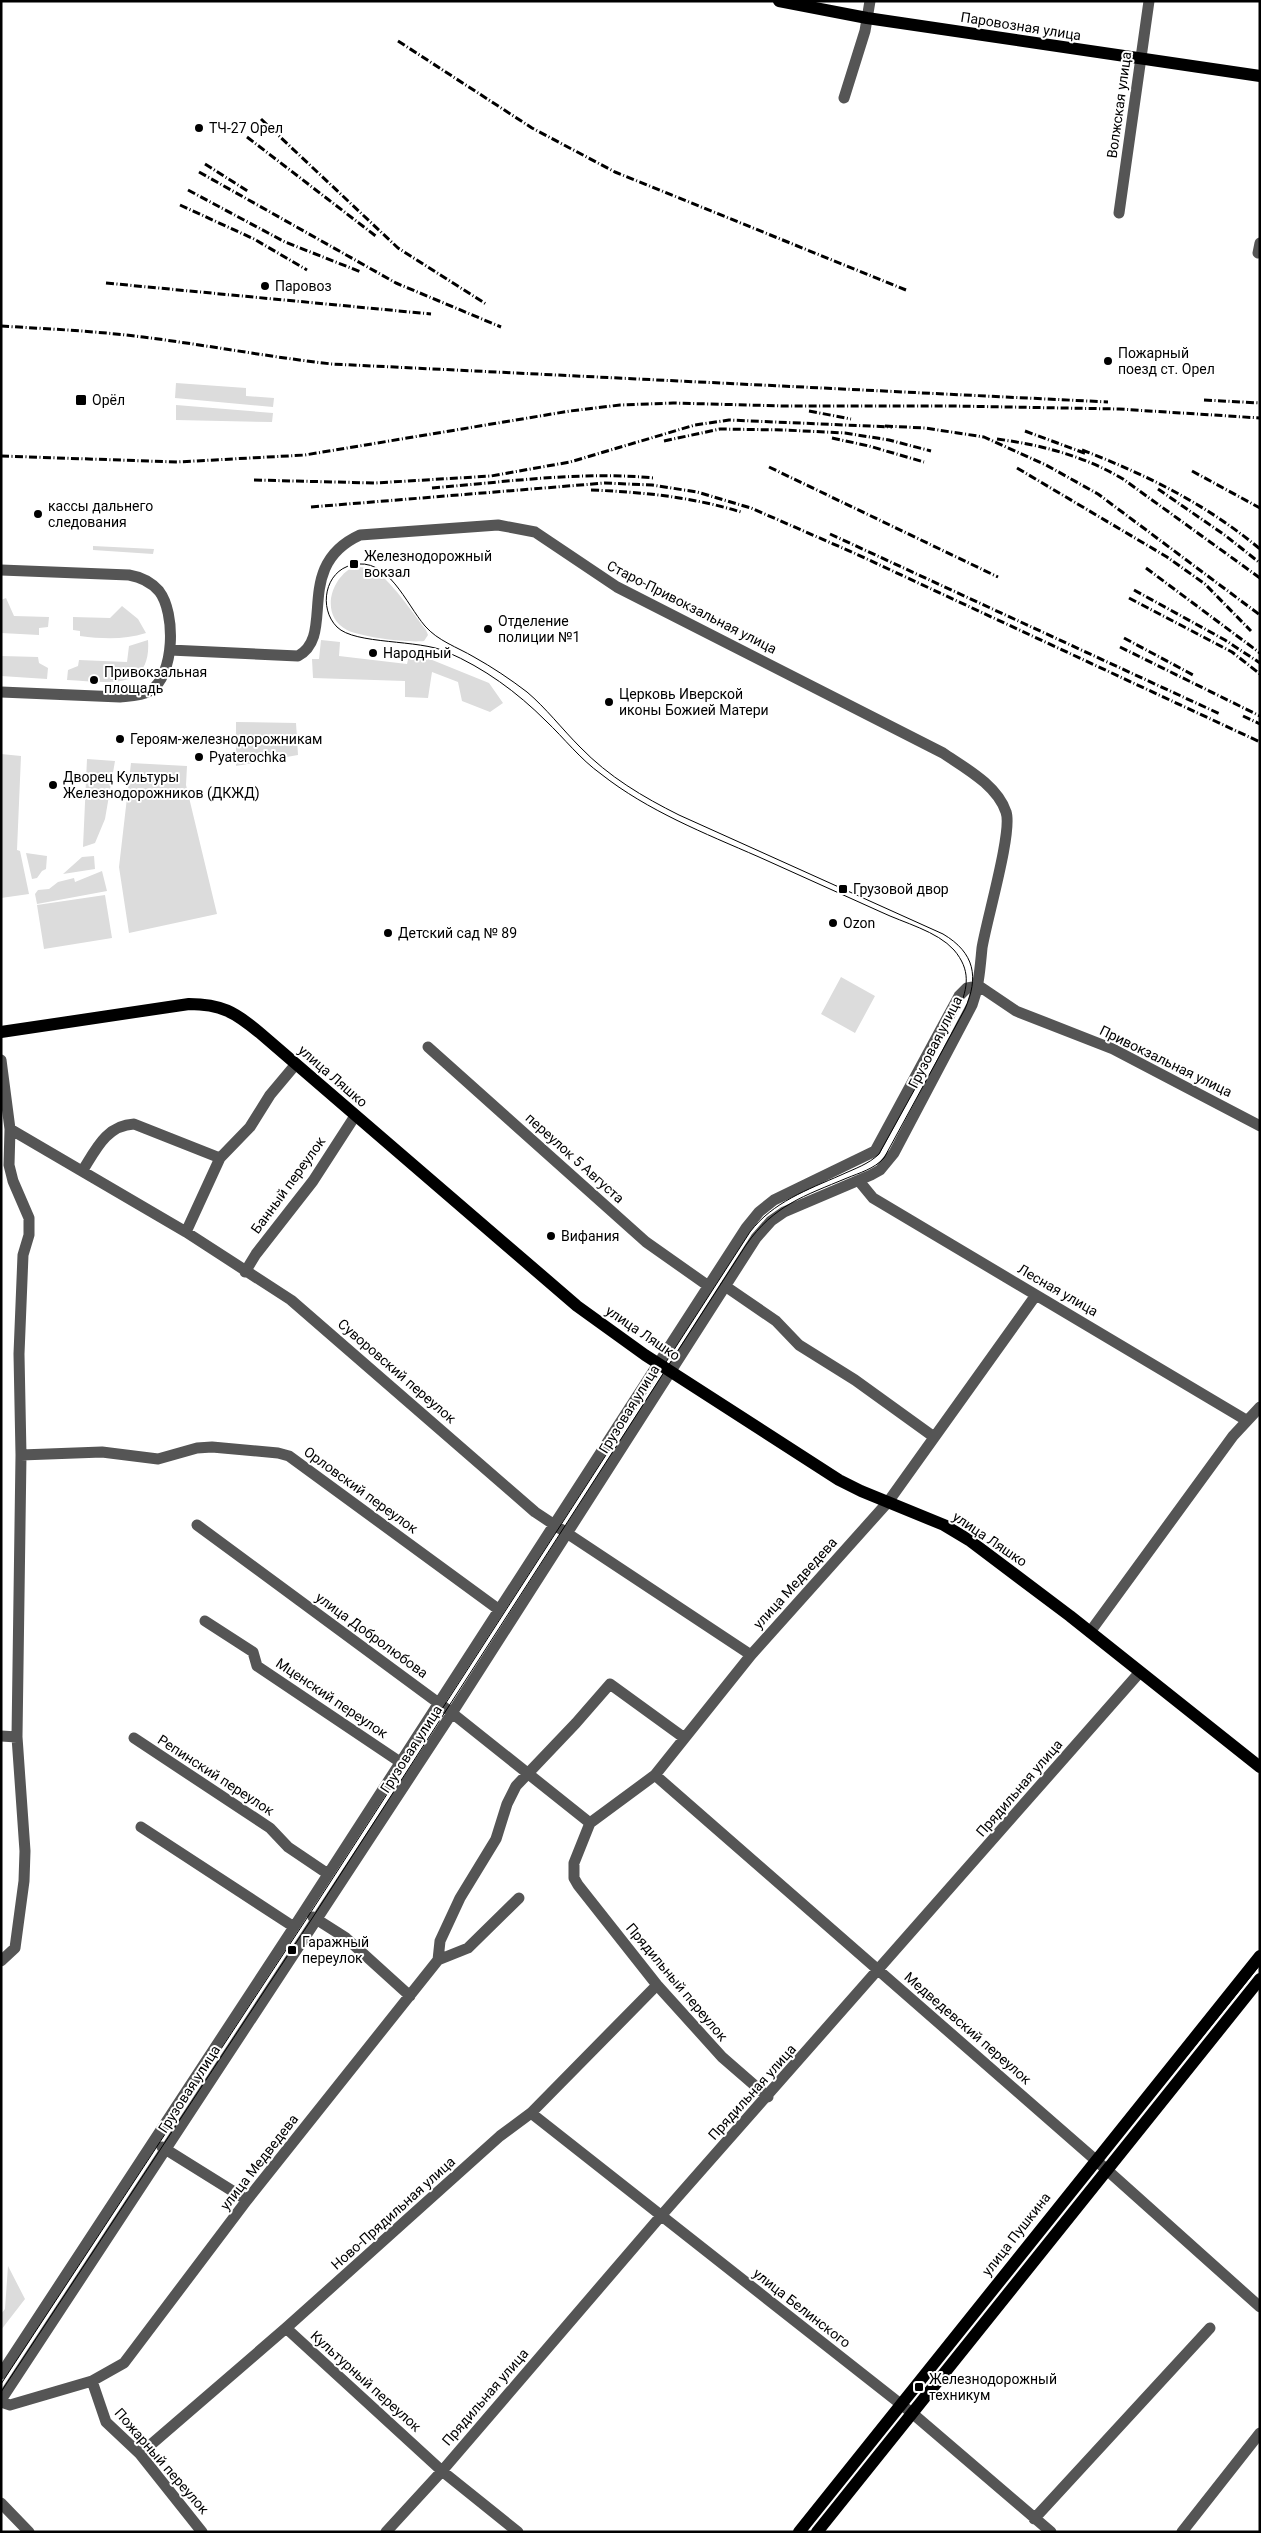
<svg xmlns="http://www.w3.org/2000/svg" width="1261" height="2533" viewBox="0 0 1261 2533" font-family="Roboto,sans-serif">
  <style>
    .green { fill: #dcdcdc }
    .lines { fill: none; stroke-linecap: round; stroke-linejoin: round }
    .minor { stroke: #555; stroke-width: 11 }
    .major { stroke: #000; stroke-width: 12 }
    .tram { stroke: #000; stroke-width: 1 }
    .rail { stroke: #000; stroke-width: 3; stroke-dasharray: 8 2.5 1 2.5; stroke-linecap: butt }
    .poi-dot { fill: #000; stroke: #fff; stroke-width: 2 }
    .labels { text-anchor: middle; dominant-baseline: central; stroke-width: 4; stroke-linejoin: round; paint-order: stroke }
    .street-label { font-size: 14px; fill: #000; stroke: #fff }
    .poi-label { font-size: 14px; fill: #000; stroke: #fff; text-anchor: start }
  </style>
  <rect width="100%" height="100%" fill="#fff"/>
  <path class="green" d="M176,383L246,388V396L274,398L273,407L175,398Z
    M176,405L273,413L272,422L176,420Z
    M93,546L154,549L153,554L93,550Z
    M353,567C360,567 367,567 373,570C388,576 415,616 426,630L428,635L424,641C408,643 361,637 347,630C320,616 330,579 353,567Z
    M6,598L14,616L49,617L48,627L39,628V635L1,633V600Z
    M122,606L138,619L146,633C124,640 103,639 80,636V631L73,630V617L110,618Z
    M148,640C152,694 103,681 67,680L68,670L78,666L79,660L127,662L129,646Z
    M321,640L340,642L339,656L407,664L410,651L489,683L503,703L490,712L462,701L458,682L432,672L428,698L405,697V681L313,678L312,659H319Z
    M1,656L38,657L39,663L48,668L47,679L1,676Z
    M236,722L296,723L298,755L236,766Z
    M1,754L21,756L17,850L20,851L29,894L1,898Z
    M87,759L115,761L105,819L95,843L83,847Z
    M131,763L187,766L186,785L217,914L129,933L119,867Z
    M26,853L47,856L46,869L42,871L37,878L32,879Z
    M94,856L95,869L63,874L82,857Z
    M102,871L107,891L37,904L35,894L38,890L49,889L58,882L74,878L75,882Z
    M105,895L112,938L44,949L37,905Z
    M841,977L875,996L855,1033L821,1014Z
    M8,2266L25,2299L1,2330V2314L5,2309Z"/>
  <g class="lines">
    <path class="minor" d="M844,98L865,31L870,1
      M1119,213L1149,1
      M1258,253L1260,243
      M1,570L129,575C141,577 151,582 159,591C176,613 175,675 150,691C141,696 130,696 120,697L1,692
      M979,986L1016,1011L1113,1049L1260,1126
      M428,1047L646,1242L707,1285
      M1,1060L10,1129L9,1165L13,1181L29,1218V1235L23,1255L19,1354L21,1455L17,1737L25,1851L24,1881L15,1948L1,1961
      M10,1129L186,1232L291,1300L535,1512L751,1655
      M83,1170C96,1149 107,1125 134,1124L220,1158
      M859,1181L873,1198L1246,1420
      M186,1232L220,1158L250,1127L270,1095L296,1064
      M245,1272L256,1254L313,1181L355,1116
      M725,1286L776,1321L799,1345L855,1380L934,1437
      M21,1455L102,1452L158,1459L197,1448L212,1447L278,1453L289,1456L498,1609
      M197,1525L452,1713L590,1823
      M205,1621L253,1652L257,1666L400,1762
      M1090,1632L1233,1436L1260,1407
      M1,1736L17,1737
      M134,1738L270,1828L288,1847L328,1874
      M655,1775L1107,2170L1260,2307
      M141,1827L294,1927
      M313,1917L346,1938L410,1996
      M438,1960L440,1941L460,1898L496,1839L507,1804L516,1786L576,1723L610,1684L683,1737
      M768,2097L722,2057L657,1985L578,1885L574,1878V1863L590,1823L655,1775L751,1655L888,1502L1036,1295
      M531,2113L912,2413L1051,2532
      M162,2147L247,2200
      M286,2328L442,2471L518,2532
      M1,2374L294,1927L746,1228L759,1212L774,1200L875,1151L959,996L967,988L979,986
      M92,2381L106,2422L140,2454L202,2532
      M1,2400L452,1713L756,1238L771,1221L784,1212L871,1175L880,1170L894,1153L972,1005C979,986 980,968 982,948C986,922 1013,831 1006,812C997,785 965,768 943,753L617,587L535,532L498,525L360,535C292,566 337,635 298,656L170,650
      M1,2402L10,2405L92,2381L124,2363L247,2200L438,1960L468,1948L519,1898
      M140,2454L286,2328L500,2136L531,2113L657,1985
      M1,2503L29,2532
      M1034,2519L1210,2328
      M386,2532L442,2471L660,2217L1140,1672
      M1182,2532L1260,2433"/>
    <path class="major" d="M779,1L867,18L1260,76
      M1,1032L189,1004C221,1004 235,1012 260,1033L577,1306L645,1355L839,1480L861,1491L944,1525L969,1540L1070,1616L1260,1767
      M799,2532L1260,1956
      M817,2532L1260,1979"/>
    <path class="tram" d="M1,2384L309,1915L750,1232C773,1202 807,1190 841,1175C854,1169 869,1164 879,1154L959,1009C968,987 971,970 954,950C937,931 904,923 881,912C840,894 800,875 759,857C704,833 648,811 601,774C580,759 564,738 546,721C517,692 484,668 447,652C419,639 355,645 337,627C318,608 325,571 352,565C388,556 406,604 425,626C438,641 457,647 474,657C492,667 510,679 527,692C546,708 562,729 580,747C609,777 643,797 679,815L943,934C975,953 979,977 965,1009L884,1158C874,1169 859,1173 847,1178C804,1196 774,1205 746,1245L313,1917L1,2392
      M803,2532L1260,1965"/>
    <path class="rail" d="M398,41L532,128L615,172L906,290
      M261,119L398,248L486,304
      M247,137L377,237
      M205,164L249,192
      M199,172L396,283L501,327
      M188,190L285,242L361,272
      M180,205L254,239L307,270
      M106,283L431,314
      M1,326C49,329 96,331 143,337C206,345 269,357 332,364L1108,402
      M1204,400L1260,403
      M809,411L851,419
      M885,426L925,428L984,437L1046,465L1098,494L1260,615
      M1025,431L1087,454
      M832,438L869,446L924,462
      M997,439C1042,445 1084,456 1123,479L1260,578
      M664,441L720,429L784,430L845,433L889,440L931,451
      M1082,450C1147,475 1206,504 1260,549
      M1,456L177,462L305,455L570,411L620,405L673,403L784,406H953L1119,409L1260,418
      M769,467L998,577
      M1017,468L1167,557L1205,584L1251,631
      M1192,471L1260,508
      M254,480L375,483L491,476L570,462L695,425L729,420L892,427
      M432,488C506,482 580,471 654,478
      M1158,489L1226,536L1260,563
      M591,490C643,492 692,497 741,512
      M311,507L605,483L652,485L697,492L751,508L854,553L1260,742
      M830,534L1220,714
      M1146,568L1260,653
      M1134,590L1225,640L1260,663
      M1129,598L1232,652L1260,674
      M1124,638L1195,676
      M1120,647L1260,716
      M1243,716L1260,724"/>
  </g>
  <g class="poi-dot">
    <circle cx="199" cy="128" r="5"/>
    <circle cx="265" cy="286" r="5"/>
    <circle cx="1108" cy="361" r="5"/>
    <rect x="75" y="394" width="12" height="12" rx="2.5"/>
    <circle cx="38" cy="514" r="5"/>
    <rect x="349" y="559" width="10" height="10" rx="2.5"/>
    <circle cx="488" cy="629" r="5"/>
    <circle cx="373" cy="653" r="5"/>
    <circle cx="94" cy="680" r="5"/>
    <circle cx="609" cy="702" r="5"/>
    <circle cx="120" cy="739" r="5"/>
    <circle cx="199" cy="757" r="5"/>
    <circle cx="53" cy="785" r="5"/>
    <rect x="838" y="884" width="10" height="10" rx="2.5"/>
    <circle cx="833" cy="923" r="5"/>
    <circle cx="388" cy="933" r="5"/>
    <circle cx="551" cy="1236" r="5"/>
    <rect x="287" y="1945" width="10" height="10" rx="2.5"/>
    <rect x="914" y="2382" width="10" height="10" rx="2.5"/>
  </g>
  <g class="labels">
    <g class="street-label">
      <text transform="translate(1021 26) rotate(9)">Паровозная улица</text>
      <text transform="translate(1119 105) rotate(-82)">Волжская улица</text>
      <text transform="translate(692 607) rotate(27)">Старо-Привокзальная улица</text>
      <text transform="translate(935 1042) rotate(-63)">Грузовая улица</text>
      <text transform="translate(1166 1061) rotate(26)">Привокзальная улица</text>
      <text transform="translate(333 1076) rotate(41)">улица Ляшко</text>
      <text transform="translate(575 1158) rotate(42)">переулок 5 Августа</text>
      <text transform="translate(288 1185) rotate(-54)">Банный переулок</text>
      <text transform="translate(1058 1290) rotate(30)">Лесная улица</text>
      <text transform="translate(643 1333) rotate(34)">улица Ляшко</text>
      <text transform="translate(397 1371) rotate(41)">Суворовский переулок</text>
      <text transform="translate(629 1409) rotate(-58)">Грузовая улица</text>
      <text transform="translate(361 1490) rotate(36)">Орловский переулок</text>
      <text transform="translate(990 1539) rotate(34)">улица Ляшко</text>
      <text transform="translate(795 1583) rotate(-48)">улица Медведева</text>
      <text transform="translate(372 1635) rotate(36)">улица Добролюбова</text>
      <text transform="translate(332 1698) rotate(34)">Мценский переулок</text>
      <text transform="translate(411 1749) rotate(-57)">Грузовая улица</text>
      <text transform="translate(216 1775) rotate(33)">Репинский переулок</text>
      <text transform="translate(1019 1788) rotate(-49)">Прядильная улица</text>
      <text transform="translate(677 1982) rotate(50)">Прядильный переулок</text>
      <text transform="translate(968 2028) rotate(41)">Медведевский переулок</text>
      <text transform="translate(189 2089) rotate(-57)">Грузовая улица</text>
      <text transform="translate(752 2092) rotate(-48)">Прядильная улица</text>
      <text transform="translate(259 2162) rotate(-52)">улица Медведева</text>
      <text transform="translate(393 2213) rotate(-42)">Ново-Прядильная улица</text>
      <text transform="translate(1016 2234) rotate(-52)">улица Пушкина</text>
      <text transform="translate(802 2308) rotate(38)">улица Белинского</text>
      <text transform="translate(366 2381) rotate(42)">Культурный переулок</text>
      <text transform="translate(485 2397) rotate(-49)">Прядильная улица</text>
      <text transform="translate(162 2461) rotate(49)">Пожарный переулок</text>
    </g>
    <g class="poi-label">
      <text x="209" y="128">ТЧ-27 Орел</text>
      <text x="275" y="286">Паровоз</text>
      <text x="1118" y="353">Пожарный<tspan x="1118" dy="16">поезд ст. Орел</tspan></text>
      <text x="92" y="400">Орёл</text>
      <text x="48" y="506">кассы дальнего<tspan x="48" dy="16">следования</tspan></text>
      <text x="364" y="556">Железнодорожный<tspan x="364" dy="16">вокзал</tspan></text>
      <text x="498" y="621">Отделение<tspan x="498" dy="16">полиции №1</tspan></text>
      <text x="383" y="653">Народный</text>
      <text x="104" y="672">Привокзальная<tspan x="104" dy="16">площадь</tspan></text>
      <text x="619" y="694">Церковь Иверской<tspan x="619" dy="16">иконы Божией Матери</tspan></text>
      <text x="130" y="739">Героям-железнодорожникам</text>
      <text x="209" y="757">Pyaterochka</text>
      <text x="63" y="777">Дворец Культуры<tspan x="63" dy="16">Железнодорожников (ДКЖД)</tspan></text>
      <text x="853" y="889">Грузовой двор</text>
      <text x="843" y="923">Ozon</text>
      <text x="398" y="933">Детский сад № 89</text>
      <text x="561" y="1236">Вифания</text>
      <text x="302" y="1942">Гаражный<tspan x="302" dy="16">переулок</tspan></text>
      <text x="929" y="2379">Железнодорожный<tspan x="929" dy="16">техникум</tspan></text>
    </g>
  </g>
  <rect width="1261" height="2533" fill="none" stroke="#000000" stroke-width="5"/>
</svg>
